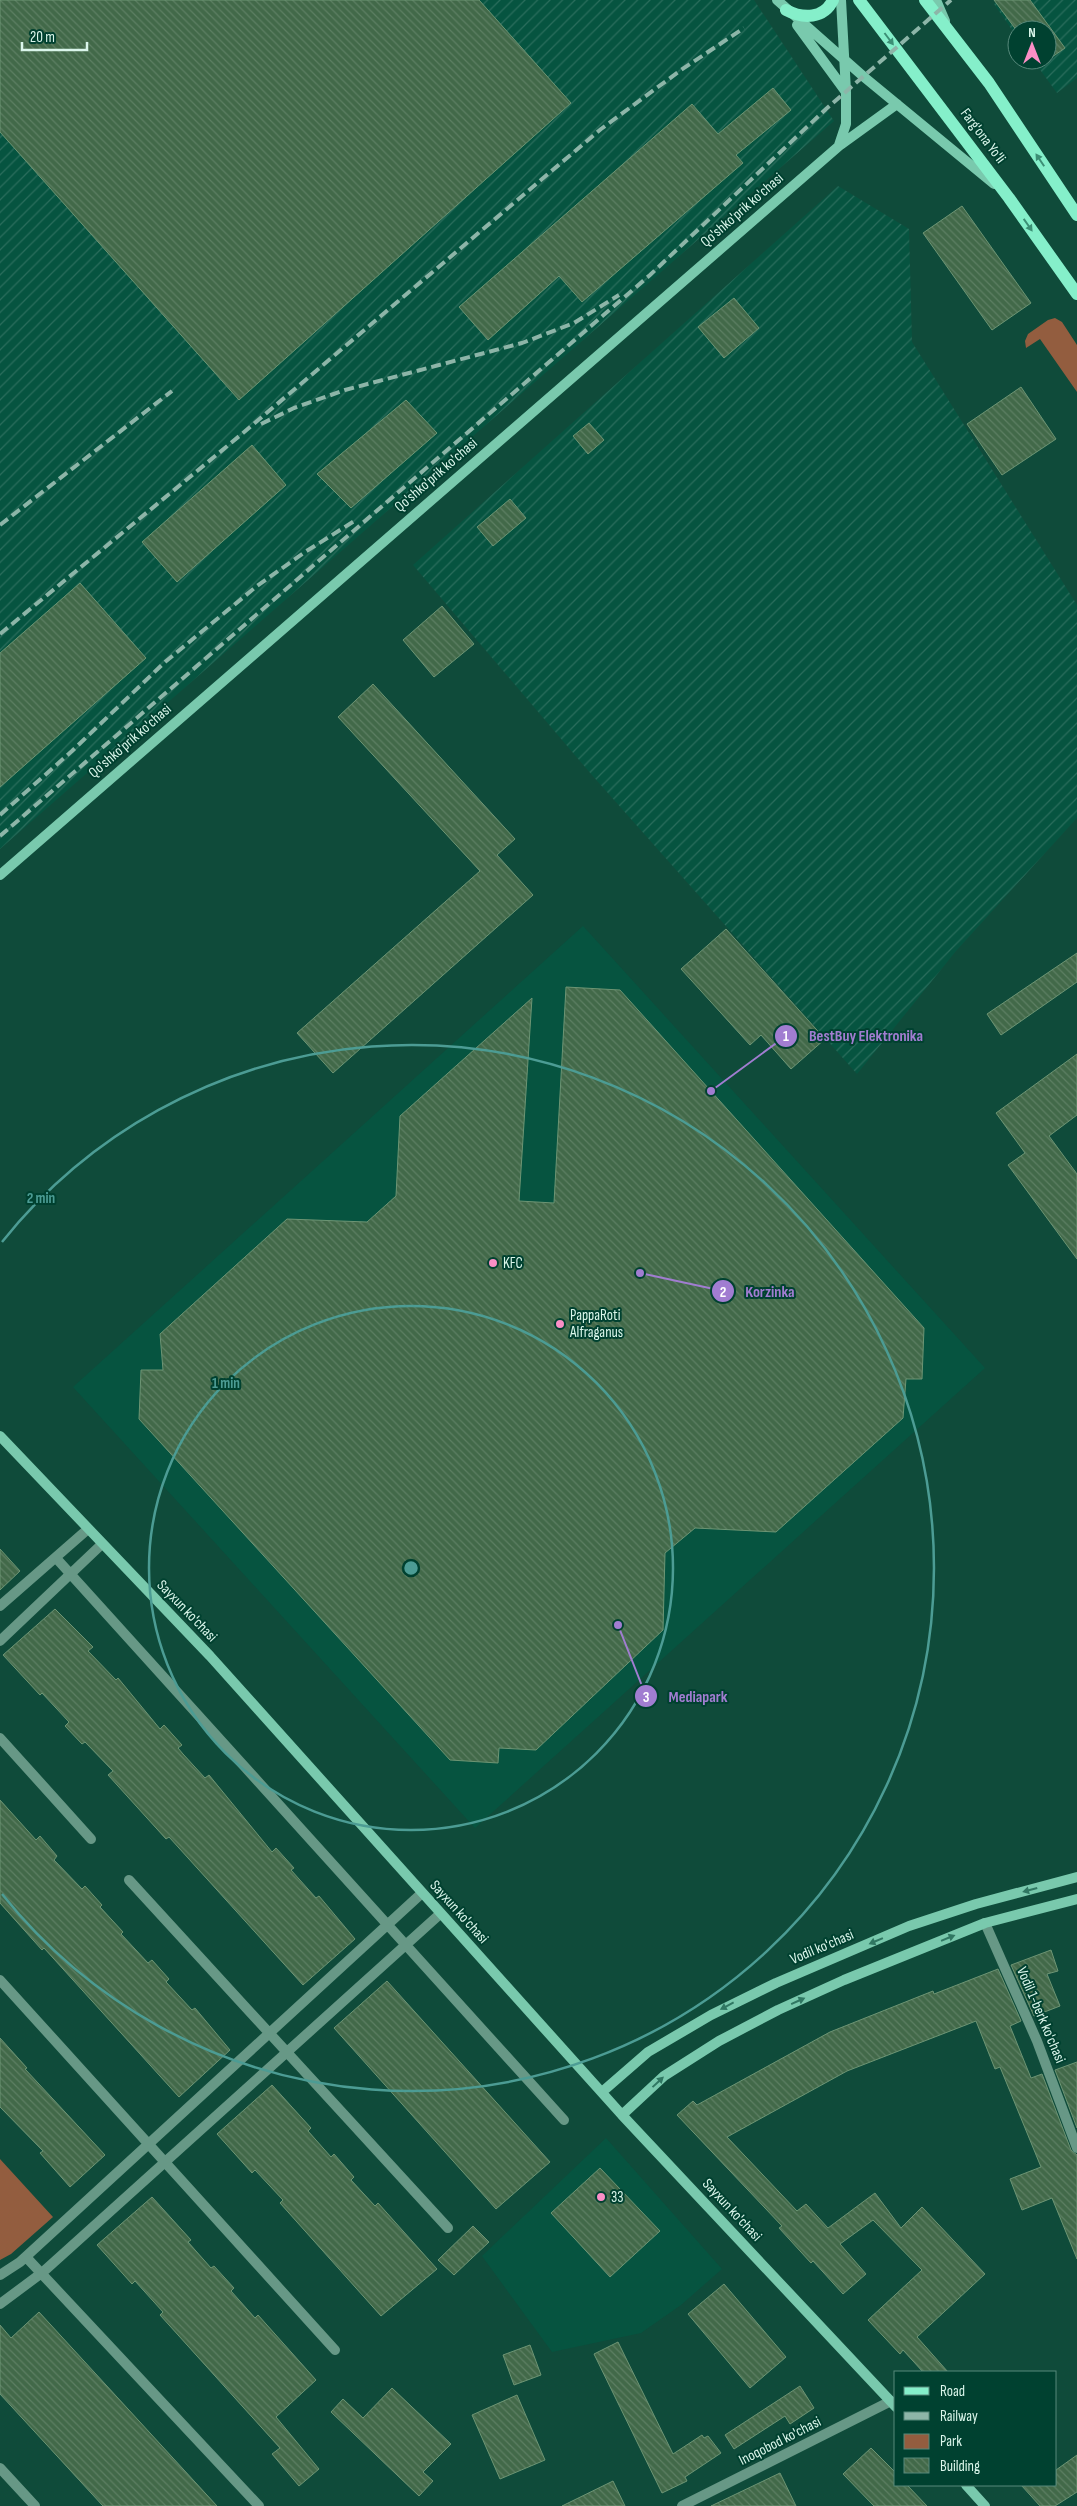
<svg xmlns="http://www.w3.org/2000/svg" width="1077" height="2506" viewBox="0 0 1077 2506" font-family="'Sofia Sans Condensed',sans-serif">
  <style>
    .built { fill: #065440 }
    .industrial { fill: url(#industrial-furrows) }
    .green { fill: #935d3f }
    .building { fill: url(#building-back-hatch); stroke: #6d9574 }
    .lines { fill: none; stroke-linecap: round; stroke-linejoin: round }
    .street { stroke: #679886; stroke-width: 10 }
    .secondary { stroke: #79c9ad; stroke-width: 10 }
    .primary { stroke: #85efca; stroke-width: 12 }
    .rail { stroke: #8db5a8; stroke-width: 4; stroke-dasharray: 10 5; stroke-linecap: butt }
    .oneway { fill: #3c8f75 }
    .oneway2 { fill: #307762 }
    .ring { fill: none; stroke: #4c9c94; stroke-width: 2.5 }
    .poi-dot { fill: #fa8fc6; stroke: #004130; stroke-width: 2 }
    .labels { text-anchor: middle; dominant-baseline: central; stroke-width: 4; stroke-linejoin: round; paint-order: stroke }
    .street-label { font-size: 15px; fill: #daf6eb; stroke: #004130 }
    .poi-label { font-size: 15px; fill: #daf6eb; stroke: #004130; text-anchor: start }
    .centre { fill: #4c9c94; stroke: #004130; stroke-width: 2.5 }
    .ring-label { font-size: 15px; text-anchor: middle; font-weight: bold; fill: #4c9c94; stroke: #004130; stroke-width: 4; stroke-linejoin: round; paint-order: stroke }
    .leader { fill: none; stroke: #a17dd1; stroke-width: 2 }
    .callout-dot { fill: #a17dd1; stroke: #004130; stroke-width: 2 }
    .mark-label { font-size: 15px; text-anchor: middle; font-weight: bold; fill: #fff }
    .callout-label { font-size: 16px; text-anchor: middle; font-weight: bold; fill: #a17dd1; stroke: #004130; stroke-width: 4; stroke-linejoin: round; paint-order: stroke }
  </style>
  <defs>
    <pattern id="industrial-furrows" width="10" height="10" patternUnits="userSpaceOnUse" patternTransform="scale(1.25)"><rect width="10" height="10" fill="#065440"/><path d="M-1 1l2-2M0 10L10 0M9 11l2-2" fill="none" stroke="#2a6d5c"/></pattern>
    <pattern id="building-back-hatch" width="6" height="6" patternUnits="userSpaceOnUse" patternTransform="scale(1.25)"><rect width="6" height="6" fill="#426949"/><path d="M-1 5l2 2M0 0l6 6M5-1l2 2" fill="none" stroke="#5d7f63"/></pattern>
  </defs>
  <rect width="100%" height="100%" fill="#0f4b3a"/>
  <path class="built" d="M583,926L985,1368L475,1828L73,1387Z
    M606,2138L722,2269L681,2305L641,2333L552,2352L482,2256Z"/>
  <path class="industrial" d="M0,0H754L834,121L0,849Z
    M998,0H1077V78L1057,93L1033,60H1047V30H1017V37L994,4Z
    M838,186L909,229L912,342L1077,605V818L956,951L857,1074L591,774L413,565Z"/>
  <path class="green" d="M1055,318L1062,322L1077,345V392L1040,339L1026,348L1025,341L1028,334L1048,320Z
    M0,2159L53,2217L11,2254L0,2260Z"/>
  <path class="building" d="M0,0H479L571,103L239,400L0,132Z
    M994,0H1030L1065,48L1042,64L1039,60H1047V30L1017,31Z
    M773,88L791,110L736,155L743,163L582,302L559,276L488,340L459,307L692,104L718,134Z
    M962,206L1031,303L992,330L923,233Z
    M734,298L759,328L724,358L698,327Z
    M1021,387L1056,439L1002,475L967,424Z
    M406,400L437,433L351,508L317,474Z
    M589,423L604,440L588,454L573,436Z
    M252,445L286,485L177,582L142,542Z
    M510,499L526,518L493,546L477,527Z
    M80,583L146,658L0,787V653Z
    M442,606L474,644L434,677L403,640Z
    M373,684L515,839L497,855L533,895L333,1073L297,1033L480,871L338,717Z
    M726,929L825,1039L791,1069L761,1035L750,1045L681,969Z
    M1077,953V982L1001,1035L987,1014Z
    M566,987L620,990L924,1328L922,1379H906L903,1418L776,1532L695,1528L665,1553L663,1630L536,1750L499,1748L498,1763L450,1760L139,1419L141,1370H163L160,1334L287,1219L367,1222L396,1196L400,1116L532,998L519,1201L554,1203Z
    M1077,1054V1115L1049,1136L1077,1174V1259L1008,1165L1025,1153L996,1113Z
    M0,1549L20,1571L0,1590Z
    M55,1609L93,1647L88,1651L116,1680L118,1678L160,1729L164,1725L182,1745L178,1748L183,1754L205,1778L209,1775L272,1852L276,1848L294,1868L291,1870L316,1898L319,1896L355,1939L303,1985L169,1837L166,1839L108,1775L113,1771L85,1742L82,1744L65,1726L69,1722L42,1693L40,1695L3,1655Z
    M0,1800L36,1840L40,1836L57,1856L54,1860L82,1889L85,1886L102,1905L100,1907L123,1932L121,1934L148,1963L152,1960L169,1979L166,1982L192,2010L195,2008L230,2050L179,2097L44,1948L42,1950L0,1903Z
    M1051,1950L1058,1971L1047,1974L1060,2006L1034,2016L1011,1965Z
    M998,1969L1021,2021L1010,2026L1031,2078L1042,2074L1071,2150L1077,2155V2259L1052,2198L1022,2210L1010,2179L1041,2167L1000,2067L995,2069L976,2021L847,2071L727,2137L797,2211L806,2204L828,2228L875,2193L901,2228L922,2207L985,2274L917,2337L948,2372H923L903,2350L900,2354L868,2320L922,2270L873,2220L840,2244L866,2274L843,2294L813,2261L811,2263L779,2228L782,2226L677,2115L693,2101L697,2105L830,2032L933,1991L934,1994Z
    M387,1981L550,2162L496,2209L334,2028Z
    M0,2038L27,2068L25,2069L105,2155L70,2187L40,2153L43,2151L0,2107Z
    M1077,2062V2128L1055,2070Z
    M272,2085L311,2128L308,2131L331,2157L334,2154L354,2177L351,2180L375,2206L378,2203L437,2269L381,2316L280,2203L283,2200L255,2170L252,2173L217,2134Z
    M600,2168L660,2231L610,2277L551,2213Z
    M152,2197L191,2240L188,2242L211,2268L214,2266L234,2288L231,2291L255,2318L258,2315L316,2380L276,2417L319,2469L299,2486L272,2454L280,2448L160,2315L163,2312L135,2281L132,2284L97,2245Z
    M473,2226L489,2242L454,2275L438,2260Z
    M724,2284L786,2357L750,2388L688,2314Z
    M39,2312L217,2506H103L0,2394V2325L11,2338Z
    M618,2342L673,2454L702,2435L704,2438L708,2436L721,2453L685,2477L687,2481L662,2493L594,2354Z
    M530,2345L541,2375L514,2385L503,2355Z
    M800,2386L814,2408L790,2424L785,2416L734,2449L725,2435Z
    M392,2388L451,2444L423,2472L433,2481L419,2496L331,2412L343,2399L363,2418Z
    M517,2395L545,2460L500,2479L472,2415Z
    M871,2448L896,2473V2485H907L927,2506H874L843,2474Z
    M1077,2455V2492L1055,2506H1040L1021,2485H1056V2470Z
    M780,2473L796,2506H711Z
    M613,2481L625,2506H562Z"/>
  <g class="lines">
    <path class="street" d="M56,1558L564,2120
      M0,1606L88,1529
      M0,1641L102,1544
      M0,1738L91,1839
      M129,1880L448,2228
      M985,1923L1037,2041L1077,2148
      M0,1980L335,2350
      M26,2257L259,2506
      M0,2275L20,2262L422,1893
      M0,2304L43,2272L440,1914
      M0,2468L35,2506
      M682,2506L891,2401"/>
    <path class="secondary" d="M777,0L864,77L994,184
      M841,0L846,91
      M936,0L945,21
      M797,25L846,92V124L839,145
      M0,875L839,146L897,104
      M0,1436L210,1656L622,2115L896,2407
      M602,2092L648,2052L711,2015L776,1983L909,1926L976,1904L1077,1877
      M622,2115L664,2076L719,2041L778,2010L844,1980L985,1923L1077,1899
      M966,2485L985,2506"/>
    <path class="primary" d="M859,0L1009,198L1077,294
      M925,0L989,83L1077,215
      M786,10C803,19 824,19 833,0"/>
    <path class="rail" d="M261,424L294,408L345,390L522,343L574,323L619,295
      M0,525L172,391
      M0,634L243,433L601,129L681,70L744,28
      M0,815L72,751L165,662L257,586L305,552L356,520
      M0,836L650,275L826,109L951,0"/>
  </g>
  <defs><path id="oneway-solid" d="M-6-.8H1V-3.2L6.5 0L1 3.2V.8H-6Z" transform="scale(1.25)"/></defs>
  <g class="oneway">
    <use href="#oneway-solid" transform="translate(889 39) rotate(53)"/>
    <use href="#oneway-solid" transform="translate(1040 160) rotate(-124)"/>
    <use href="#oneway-solid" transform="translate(1028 225) rotate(55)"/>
  </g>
  <g class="oneway2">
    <use href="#oneway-solid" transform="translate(1030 1890) rotate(165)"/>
    <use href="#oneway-solid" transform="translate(948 1938) rotate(-22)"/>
    <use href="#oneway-solid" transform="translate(876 1941) rotate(157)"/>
    <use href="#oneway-solid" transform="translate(798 2001) rotate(-24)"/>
    <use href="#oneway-solid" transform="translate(727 2006) rotate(152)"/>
    <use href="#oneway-solid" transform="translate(658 2082) rotate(-43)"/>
  </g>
  <g class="ring">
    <circle cx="411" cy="1568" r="262"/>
    <path d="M2 1242A523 523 0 1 1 2 1894"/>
  </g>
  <g class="poi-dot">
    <circle cx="493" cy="1263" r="5"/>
    <circle cx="560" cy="1324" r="5"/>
    <circle cx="601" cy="2197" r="5"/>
  </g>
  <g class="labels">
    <g class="street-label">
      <text transform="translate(983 136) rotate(53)">Farg'ona Yo'li</text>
      <text transform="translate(742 210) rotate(-41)">Qo'shko'prik ko'chasi</text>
      <text transform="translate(436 475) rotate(-41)">Qo'shko'prik ko'chasi</text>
      <text transform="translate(130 741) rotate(-41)">Qo'shko'prik ko'chasi</text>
      <text transform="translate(187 1611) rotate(46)">Sayxun ko'chasi</text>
      <text transform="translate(459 1912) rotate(48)">Sayxun ko'chasi</text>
      <text transform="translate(822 1947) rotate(-23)">Vodil ko'chasi</text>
      <text transform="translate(1041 2015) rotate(67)">Vodil 1-berk ko'chasi</text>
      <text transform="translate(732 2210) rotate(47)">Sayxun ko'chasi</text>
      <text transform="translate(780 2441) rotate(-27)">Inoqobod ko'chasi</text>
    </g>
    <g class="poi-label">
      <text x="503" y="1263">KFC</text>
      <text x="570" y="1315">PappaRoti<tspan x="570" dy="17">Alfraganus</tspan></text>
      <text x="611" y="2197">33</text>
    </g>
  </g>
  <circle cx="411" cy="1568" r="8" class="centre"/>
  <g class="ring-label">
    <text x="41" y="1203">2 min</text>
    <text x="226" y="1388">1 min</text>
  </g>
  <path class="leader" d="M711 1091L786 1036M640 1273L723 1291M618 1625L646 1696"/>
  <g class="callout-dot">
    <circle cx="711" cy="1091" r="5"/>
    <circle cx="640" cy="1273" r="5"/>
    <circle cx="618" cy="1625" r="5"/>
    <circle cx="786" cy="1036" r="12"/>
    <circle cx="723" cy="1291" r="12"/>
    <circle cx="646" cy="1696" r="12"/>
  </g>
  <g class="mark-label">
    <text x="786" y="1041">1</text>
    <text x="723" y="1297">2</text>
    <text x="646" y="1702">3</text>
  </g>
  <g class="callout-label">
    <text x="866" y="1041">BestBuy Elektronika</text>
    <text x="770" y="1297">Korzinka</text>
    <text x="698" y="1702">Mediapark</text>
  </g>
  <rect x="894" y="2371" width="162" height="115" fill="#004130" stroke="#57897b"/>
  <rect x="904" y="2387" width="25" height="8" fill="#85efca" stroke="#57897b"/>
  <text x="940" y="2396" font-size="15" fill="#daf6eb">Road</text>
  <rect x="904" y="2412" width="25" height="8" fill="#8db5a8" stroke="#57897b"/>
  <text x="940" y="2421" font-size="15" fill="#daf6eb">Railway</text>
  <rect x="904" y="2434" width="25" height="15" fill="#935d3f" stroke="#57897b"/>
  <text x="940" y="2446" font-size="15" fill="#daf6eb">Park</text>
  <rect x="904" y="2458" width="25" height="15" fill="url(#building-back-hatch)" stroke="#57897b"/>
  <text x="940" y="2471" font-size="15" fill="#daf6eb">Building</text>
  <g transform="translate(1032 45)"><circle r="24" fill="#004130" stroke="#57897b"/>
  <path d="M0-4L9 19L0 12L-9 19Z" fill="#fa8fc6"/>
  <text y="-8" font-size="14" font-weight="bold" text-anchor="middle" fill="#daf6eb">N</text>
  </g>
  <path d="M22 42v8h65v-8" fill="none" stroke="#daf6eb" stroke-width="2.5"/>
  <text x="30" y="42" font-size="15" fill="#daf6eb" stroke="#004130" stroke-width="4" paint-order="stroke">20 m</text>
</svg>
